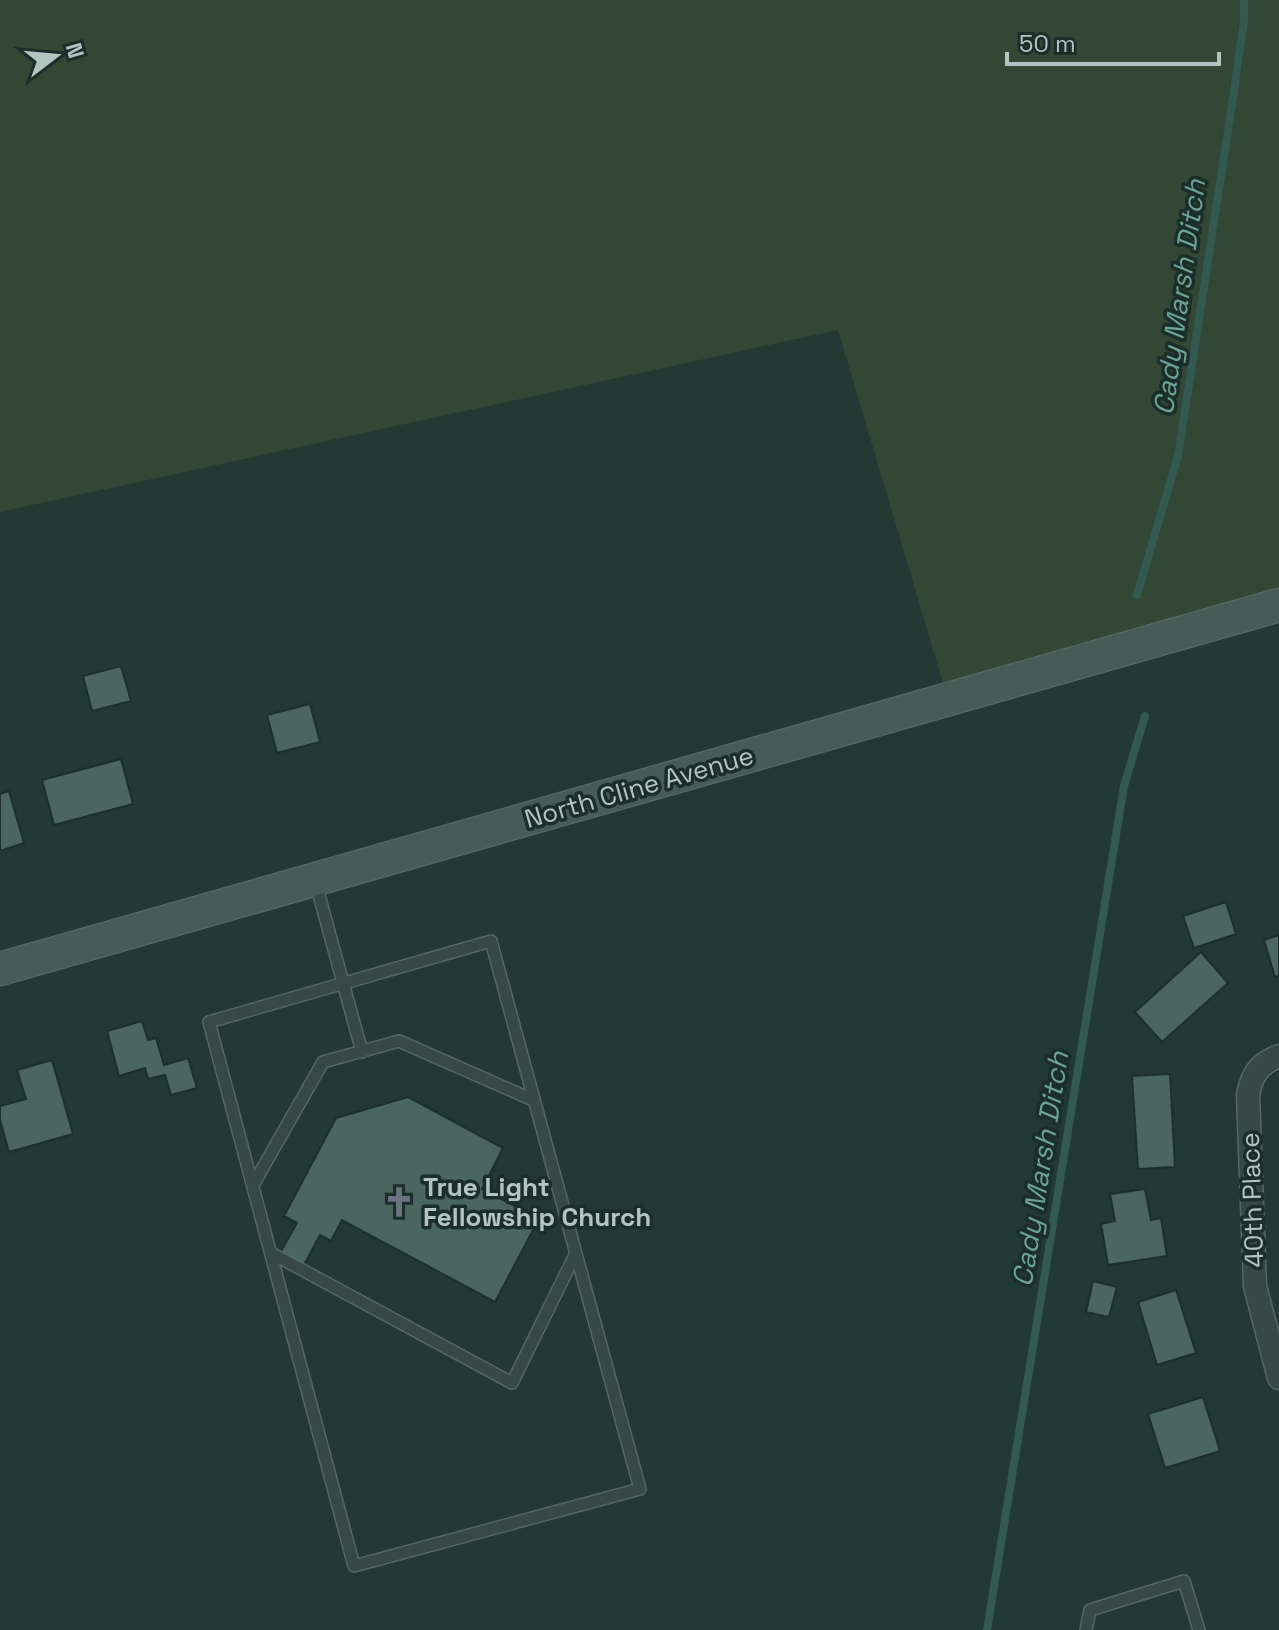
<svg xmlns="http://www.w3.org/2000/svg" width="1279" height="1630" viewBox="0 0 1279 1630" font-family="'Space Grotesk',sans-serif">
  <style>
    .green { fill: #324734 }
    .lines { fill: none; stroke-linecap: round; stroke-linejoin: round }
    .stream { stroke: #335a50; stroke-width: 8 }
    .building { fill: #4b655f; stroke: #1e302c; stroke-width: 2 }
    .lane-casing { stroke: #546763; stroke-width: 14 }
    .street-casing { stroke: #546763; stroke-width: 25 }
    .secondary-casing { stroke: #546763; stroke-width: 35 }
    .lane { stroke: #364945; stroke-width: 11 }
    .street { stroke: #364945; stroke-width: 22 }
    .secondary { stroke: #455c57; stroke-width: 32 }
    .labels { text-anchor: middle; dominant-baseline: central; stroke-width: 7; stroke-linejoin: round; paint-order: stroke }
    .street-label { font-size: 26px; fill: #b1c5c1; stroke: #1c2e2a }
    .poi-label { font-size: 26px; font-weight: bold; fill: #b1c5c1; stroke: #1c2e2a; text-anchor: start }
    .water-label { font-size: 28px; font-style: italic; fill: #6ca395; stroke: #1c2e2a }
  </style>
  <rect width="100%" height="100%" fill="#233933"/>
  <path class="green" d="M0,0H1279V605L948,700L838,330L0,512Z"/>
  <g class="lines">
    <path class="stream" d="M1137,595L1178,456L1232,105L1244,20V0
      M987,1630L1124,786L1145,716"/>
  </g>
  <path class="building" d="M121,666L131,701L92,711L83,676Z
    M310,704L320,742L277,753L267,715Z
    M121,759L133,804L54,825L42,780Z
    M9,791L24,843L0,851V794Z
    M1226,902L1236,934L1194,948L1183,916Z
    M1279,935V976L1275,977L1264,940Z
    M1201,952L1228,983L1162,1042L1135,1012Z
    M142,1021L148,1040L156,1038L164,1065L188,1058L197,1088L171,1095L165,1075L148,1079L145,1068L119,1076L107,1031Z
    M52,1060L73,1134L9,1152L0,1120V1106L26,1099L17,1070Z
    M1170,1074L1175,1167L1138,1169L1132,1076Z
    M408,1097L503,1148L482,1189L539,1219L495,1302L342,1220L331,1241L320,1235L304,1265L280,1253L297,1223L284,1216L336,1118Z
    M1145,1189L1151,1220L1161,1218L1167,1256L1108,1265L1101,1224L1115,1221L1110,1194Z
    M1093,1281L1117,1287L1109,1317L1086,1312Z
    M1176,1290L1196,1353L1157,1365L1138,1302Z
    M1203,1397L1220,1451L1165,1468L1148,1414Z"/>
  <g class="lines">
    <defs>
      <path id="lane" d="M316,884L362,1052
        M491,941L640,1489L354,1566L209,1022Z
        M253,1185L323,1062L399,1041L533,1100
        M271,1253L512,1383L575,1255
        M1086,1630L1090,1610L1184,1581L1199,1630"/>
      <path id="street" d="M1279,1056C1259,1064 1252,1074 1248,1095L1255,1286L1279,1378"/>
      <path id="secondary" d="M0,969L1279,605"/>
    </defs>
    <use href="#lane" class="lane-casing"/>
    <use href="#street" class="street-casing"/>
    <use href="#secondary" class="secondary-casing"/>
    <use href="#lane" class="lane"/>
    <use href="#street" class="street"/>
    <use href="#secondary" class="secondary"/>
  </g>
  <defs>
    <symbol id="church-bare" viewBox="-9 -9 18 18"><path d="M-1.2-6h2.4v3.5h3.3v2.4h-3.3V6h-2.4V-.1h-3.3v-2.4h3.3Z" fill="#6b7280" stroke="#1c2e2a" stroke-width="2.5" paint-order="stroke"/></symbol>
  </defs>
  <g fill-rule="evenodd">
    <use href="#church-bare" x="377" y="1180" width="44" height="44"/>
  </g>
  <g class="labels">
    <g class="street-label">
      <text transform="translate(639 787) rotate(-16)">North Cline Avenue</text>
      <text transform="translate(1252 1200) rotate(-92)">40th Place</text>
    </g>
    <g class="poi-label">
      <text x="423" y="1187">True Light<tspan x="423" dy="30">Fellowship Church</tspan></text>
    </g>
    <g class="water-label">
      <text transform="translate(1179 297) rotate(-82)">Cady Marsh Ditch</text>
      <text transform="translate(1040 1169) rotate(-81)">Cady Marsh Ditch</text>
    </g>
  </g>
  <g transform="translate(56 56) rotate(74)" stroke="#1c2e2a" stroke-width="6" paint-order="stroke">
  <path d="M0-6L14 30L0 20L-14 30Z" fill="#b1c5c1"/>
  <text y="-12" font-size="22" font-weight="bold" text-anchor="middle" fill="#b1c5c1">N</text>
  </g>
  <path d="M1007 52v12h212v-12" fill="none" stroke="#b1c5c1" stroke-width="4"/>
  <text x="1019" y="52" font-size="24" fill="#b1c5c1" stroke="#1c2e2a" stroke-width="6" paint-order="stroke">50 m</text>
</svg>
